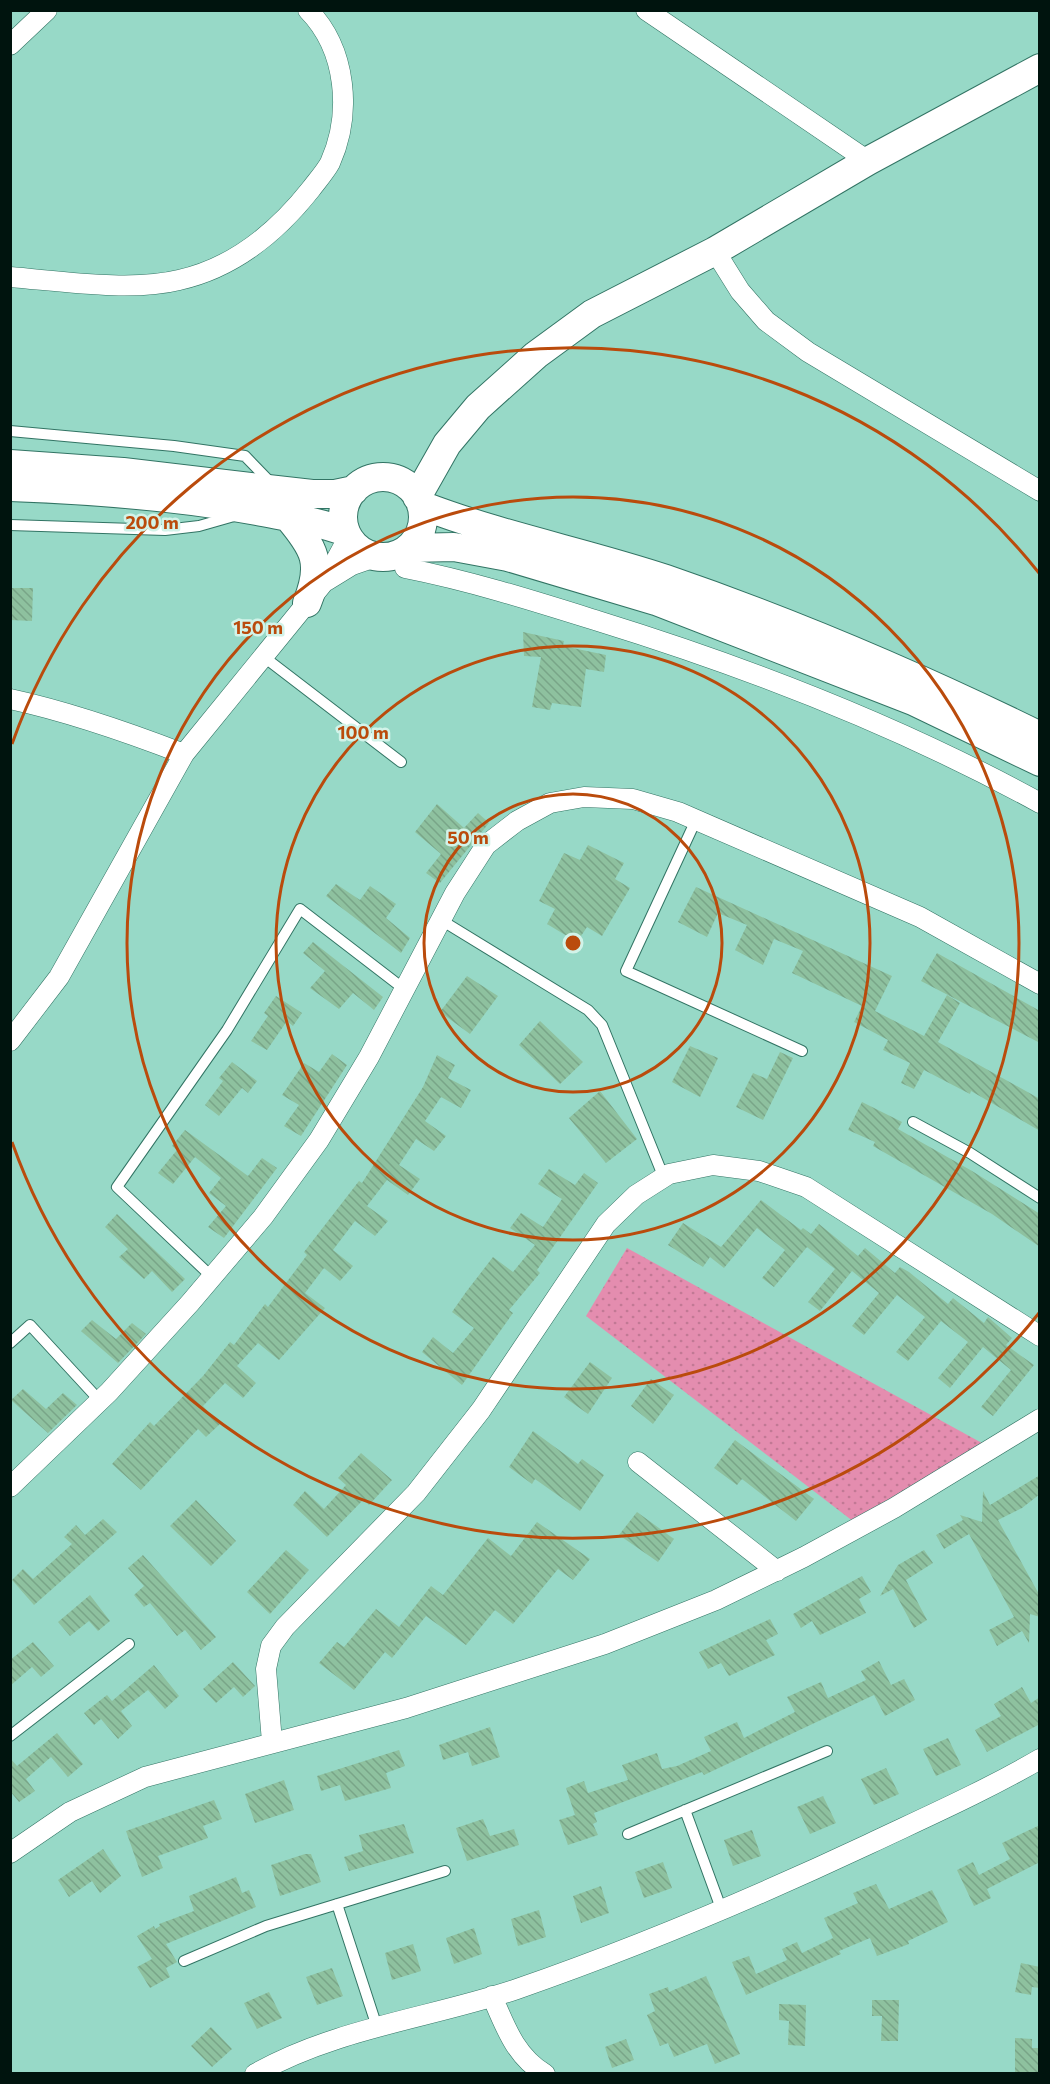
<svg xmlns="http://www.w3.org/2000/svg" width="1050" height="2084" viewBox="0 0 1050 2084" font-family="Commissioner,sans-serif">
  <style>
    .park { fill: url(#park-dots) }
    .building { fill: url(#building-back-hatch) }
    .lines { fill: none; stroke-linecap: round; stroke-linejoin: round }
    .lane-casing { stroke: #327464; stroke-width: 12 }
    .street-casing { stroke: #327464; stroke-width: 21 }
    .secondary-casing { stroke: #327464; stroke-width: 30 }
    .lane { stroke: #fff; stroke-width: 10 }
    .street { stroke: #fff; stroke-width: 20 }
    .secondary { stroke: #fff; stroke-width: 28 }
    .ring { fill: none; stroke: #ba4b0c; stroke-width: 3 }
    .centre { fill: #ba4b0c; stroke: #d2f3e9; stroke-width: 3 }
    .ring-label { font-size: 18px; text-anchor: middle; font-weight: bold; fill: #ba4b0c; stroke: #d2f3e9; stroke-width: 5; stroke-linejoin: round; paint-order: stroke }
  </style>
  <defs>
    <pattern id="park-dots" width="8" height="8" patternUnits="userSpaceOnUse" patternTransform="scale(1.5)"><rect width="8" height="8" fill="#e48daf"/><path d="M2 2h.1M6 6h.1" fill="none" stroke="#c27995" stroke-width="1.8" stroke-linecap="round"/></pattern>
    <pattern id="building-back-hatch" width="6" height="6" patternUnits="userSpaceOnUse" patternTransform="scale(1.5)"><rect width="6" height="6" fill="#8ec19f"/><path d="M-1 5l2 2M0 0l6 6M5-1l2 2" fill="none" stroke="#79a588"/></pattern>
  </defs>
  <rect width="100%" height="100%" fill="#97d9c7"/>
  <path class="park" d="M627,1248L991,1448L854,1522L586,1316Z"/>
  <path class="building" d="M10,588H33L32,621L10,620Z
    M523,632L564,641L563,646L606,655L604,672L586,669L581,707L552,703L550,710L532,707L541,657L524,656Z
    M437,804L464,828L478,813L489,823L440,883L426,873L441,854L415,832Z
    M588,845L624,863L615,879L630,888L602,936L587,927L577,942L547,924L555,909L539,901L564,853L580,860Z
    M336,884L360,900L370,886L396,904L386,918L410,938L401,953L326,896Z
    M696,887L892,976L875,1011L924,1036L947,995L960,1003L938,1042L1040,1099V1131L971,1091L970,1094L924,1070L914,1089L901,1083L910,1063L883,1050L888,1040L854,1022L862,1006L792,973L803,951L774,939L763,965L735,950L747,925L718,913L707,937L678,922Z
    M313,942L383,997L374,1010L353,993L339,1009L310,988L325,971L303,953Z
    M937,953L1040,1011V1043L921,981Z
    M467,976L498,996L470,1034L440,1012Z
    M276,996L302,1013L293,1026L287,1021L267,1050L251,1041L268,1016L264,1013Z
    M540,1021L583,1062L560,1084L519,1045Z
    M690,1046L718,1058L700,1097L672,1082Z
    M780,1052L793,1058L763,1120L736,1107L753,1073L767,1079Z
    M332,1054L347,1065L301,1136L284,1126L299,1105L282,1095L304,1063L319,1072Z
    M437,1055L455,1065L448,1078L471,1090L461,1108L441,1097L425,1121L446,1136L434,1151L416,1139L399,1165L420,1179L408,1195L387,1180L367,1206L388,1221L375,1236L355,1221L333,1250L353,1266L340,1281L324,1268L305,1293L325,1308L279,1360L258,1343L237,1366L256,1383L243,1398L225,1383L203,1406L220,1424L206,1437L198,1429L141,1490L112,1464L150,1422L154,1426L203,1376L230,1342L234,1345L265,1304L268,1307L307,1255L304,1252L359,1181L362,1183L423,1087Z
    M232,1062L257,1081L248,1093L242,1088L219,1116L205,1105L223,1081L219,1078Z
    M600,1091L637,1139L606,1163L569,1118Z
    M862,1102L902,1122L898,1129L972,1171L1040,1214V1247L992,1214L873,1146L875,1142L848,1130Z
    M185,1130L248,1176L262,1158L277,1168L224,1238L208,1227L226,1206L209,1193L221,1178L195,1157L173,1184L158,1173L177,1150L172,1146Z
    M549,1169L575,1185L584,1173L598,1183L537,1270L540,1273L509,1310L513,1313L462,1385L422,1352L433,1337L453,1353L474,1328L452,1312L466,1292L493,1257L513,1272L535,1245L510,1228L521,1213L543,1227L562,1199L538,1184Z
    M761,1200L801,1230L803,1228L811,1234L819,1224L858,1256L865,1248L895,1273L900,1267L909,1272L948,1304L953,1298L984,1323L988,1317L1012,1338L1006,1345L1034,1365L993,1416L981,1407L1011,1370L983,1347L950,1388L938,1378L968,1342L941,1321L908,1361L896,1352L925,1317L897,1295L864,1335L852,1326L879,1293L852,1271L820,1311L808,1302L835,1269L807,1247L774,1287L762,1278L785,1250L757,1228L724,1268L710,1257L703,1267L668,1245L683,1223L721,1247Z
    M117,1214L185,1279L172,1292L152,1271L144,1279L119,1257L128,1249L105,1227Z
    M92,1320L116,1339L132,1323L146,1334L118,1363L81,1331Z
    M590,1362L612,1378L588,1414L564,1397Z
    M651,1379L674,1395L653,1424L631,1406Z
    M23,1389L46,1409L63,1393L77,1405L48,1433L11,1400Z
    M533,1431L578,1464L582,1459L604,1475L580,1511L535,1479L532,1484L509,1467Z
    M735,1440L814,1499L796,1521L742,1479L737,1485L714,1468Z
    M361,1453L392,1480L369,1505L363,1500L327,1537L293,1505L305,1491L324,1509L346,1485L338,1478Z
    M1040,1475V1494L1022,1508L998,1520L1040,1596V1617L1030,1614L1029,1643L1022,1631L997,1646L989,1630L1014,1617L969,1534L944,1549L936,1535L963,1520L960,1515L982,1522L983,1491L990,1505Z
    M196,1500L236,1541L211,1566L170,1526Z
    M637,1512L674,1539L658,1562L619,1535Z
    M103,1519L117,1532L34,1605L12,1580L23,1569L33,1579L72,1544L64,1537L76,1525L85,1535Z
    M537,1522L590,1559L573,1580L558,1569L513,1624L495,1610L466,1645L426,1616L392,1658L385,1652L354,1690L319,1663L337,1642L344,1647L376,1609L399,1627L431,1586L443,1595L488,1538L511,1556Z
    M286,1550L309,1570L270,1614L247,1592Z
    M924,1550L933,1563L906,1580L927,1620L914,1628L893,1589L880,1596L898,1565Z
    M143,1555L216,1637L201,1650L185,1630L177,1636L150,1603L144,1607L134,1595L144,1586L128,1568Z
    M862,1576L871,1592L859,1599L866,1613L820,1635L812,1621L801,1628L793,1614Z
    M90,1595L110,1621L98,1631L89,1621L70,1636L58,1622Z
    M770,1619L778,1634L766,1640L775,1655L729,1676L721,1663L708,1669L699,1652Z
    M33,1642L54,1666L41,1677L32,1667L10,1686V1660Z
    M879,1661L891,1685L904,1679L915,1700L885,1716L874,1695L704,1775L702,1772L594,1813L597,1822L593,1824L598,1835L568,1845L559,1820L575,1815L566,1788L584,1781L588,1793L628,1780L622,1765L657,1753L662,1769L677,1766L711,1751L704,1737L737,1722L744,1738L795,1712L787,1697L821,1682L828,1698L866,1680L861,1671Z
    M233,1662L255,1686L243,1697L234,1687L216,1703L203,1689Z
    M154,1665L179,1696L165,1709L148,1690L121,1711L132,1726L118,1739L101,1719L94,1725L84,1713L107,1695L112,1701Z
    M1022,1687L1031,1703L1040,1697V1724L987,1752L975,1730L1001,1716L994,1704Z
    M490,1727L500,1757L472,1766L468,1752L443,1760L439,1745Z
    M57,1733L83,1764L68,1777L51,1757L26,1779L35,1791L19,1802L10,1791V1758L17,1766Z
    M948,1738L961,1765L936,1776L923,1749Z
    M399,1750L405,1766L386,1773L391,1788L345,1801L340,1785L321,1791L317,1776Z
    M886,1768L899,1794L874,1805L861,1779Z
    M284,1780L294,1810L255,1823L245,1794Z
    M823,1796L836,1823L810,1834L797,1807Z
    M214,1800L222,1819L203,1826L208,1838L158,1856L163,1868L142,1877L126,1831Z
    M483,1819L490,1836L514,1829L519,1845L467,1861L456,1828Z
    M404,1824L414,1853L349,1871L344,1857L363,1851L359,1835Z
    M1040,1825V1862L987,1889L991,1898L974,1906L957,1870L973,1862L979,1875L1010,1859L1002,1843Z
    M752,1830L761,1856L733,1866L724,1840Z
    M103,1849L121,1876L100,1893L92,1881L69,1897L58,1880Z
    M305,1854H311L321,1882L280,1896L271,1865Z
    M663,1862L672,1888L644,1898L635,1872Z
    M236,1877L242,1893L249,1890L256,1907L166,1944L177,1962L166,1968L170,1977L150,1988L137,1967L152,1959L137,1936L154,1926L155,1929L160,1926L159,1924L194,1911L189,1896Z
    M876,1884L889,1909L932,1890L948,1922L908,1941L909,1944L877,1956L870,1938L839,1951L841,1954L746,1995L732,1962L749,1956L756,1974L787,1960L782,1949L797,1942L802,1953L833,1938L824,1918L858,1903L853,1893Z
    M601,1886L609,1913L581,1923L573,1896Z
    M539,1910L546,1937L518,1946L511,1919Z
    M474,1928L482,1954L454,1964L446,1938Z
    M413,1944L421,1971L392,1980L385,1953Z
    M1021,1963L1040,1967V1988L1032,1987L1031,1995L1015,1992Z
    M332,1968L343,1996L317,2005L306,1977Z
    M706,1976L740,2054L715,2064L707,2044L674,2057L668,2043L660,2046L647,2015L655,2011L649,1994L668,1987L669,1992Z
    M269,1992L282,2018L257,2029L244,2003Z
    M872,2000H899L898,2041H881L882,2016H872Z
    M779,2004L806,2005L805,2046L788,2045L789,2021L779,2020Z
    M211,2027L232,2049L212,2067L191,2046Z
    M1015,2038L1032,2039V2048H1040V2073H1015Z
    M626,2039L634,2060L612,2068L605,2047Z"/>
  <g class="lines">
    <defs>
      <path id="lane" d="M10,431L174,446L245,456L272,484
        M10,525L165,530L199,526L234,516
        M264,657L401,762
        M696,820L626,971L802,1051
        M441,920L588,1010L602,1025L664,1178
        M913,1122L970,1153L1040,1198
        M212,1277L117,1187L227,1030L300,909L404,989
        M10,1343L30,1325L100,1401
        M10,1736L129,1644
        M685,1810L722,1911
        M628,1834L827,1751
        M337,1904L377,2027
        M184,1961L266,1926L445,1871"/>
      <path id="street" d="M646,10L868,161
        M10,45L47,10
        M715,251L740,291L766,321L808,352L1040,491
        M10,277C60,281 131,292 179,280C233,268 277,232 311,189C317,181 325,172 330,163C352,114 347,50 308,10
        M405,568C471,581 534,601 598,621C750,668 900,726 1040,803
        M326,581L352,565L375,557
        M10,699C70,712 127,732 184,754
        M10,1041L59,977L184,754L324,582L348,538
        M638,1462L777,1571
        M10,1487L109,1392L190,1303L263,1217L319,1140L369,1057L455,893L486,845L517,821L550,803L584,797L633,799L678,812L920,917L1040,984
        M272,1742L266,1669L271,1646L285,1627L416,1493L481,1410L606,1224L636,1195L669,1174L713,1165L759,1171L806,1187L1040,1336
        M10,1853L70,1812L145,1777L406,1708L605,1644L716,1600L804,1557L894,1508L1040,1419
        M492,1996C505,2026 515,2056 545,2074
        M255,2074C336,2028 431,2018 517,1989C638,1947 754,1898 869,1844C926,1817 985,1791 1040,1759"/>
      <path id="secondary" d="M10,464L123,472L312,494H335L354,490
        M343 517a40 40 0 1 1 80 0a40 40 0 1 1-80 0Z
        M10,487C93,490 175,496 257,511C287,517 317,521 346,532
        M417,497L447,444L478,407L536,355L592,314L715,251L868,161L1040,68
        M421,505C501,536 585,552 666,579C794,623 918,676 1040,736
        M288,517C315,549 323,563 307,603
        M409,548L454,547L508,557L656,601L913,701L1040,762"/>
    </defs>
    <use href="#lane" class="lane-casing"/>
    <use href="#street" class="street-casing"/>
    <use href="#secondary" class="secondary-casing"/>
    <use href="#lane" class="lane"/>
    <use href="#street" class="street"/>
    <use href="#secondary" class="secondary"/>
  </g>
  <g class="ring">
    <circle cx="573" cy="943" r="149"/>
    <circle cx="573" cy="943" r="297"/>
    <circle cx="573" cy="943" r="446"/>
    <path d="M1039 1313A595 595 0 0 1 12 1142M12 744A595 595 0 0 1 1039 573"/>
  </g>
  <circle cx="573" cy="943" r="9" class="centre"/>
  <g class="ring-label">
    <text x="152" y="529">200 m</text>
    <text x="258" y="634">150 m</text>
    <text x="363" y="739">100 m</text>
    <text x="468" y="844">50 m</text>
  </g>
  <rect width="1050" height="2084" fill="none" stroke="#00140e" stroke-width="24"/>
</svg>
